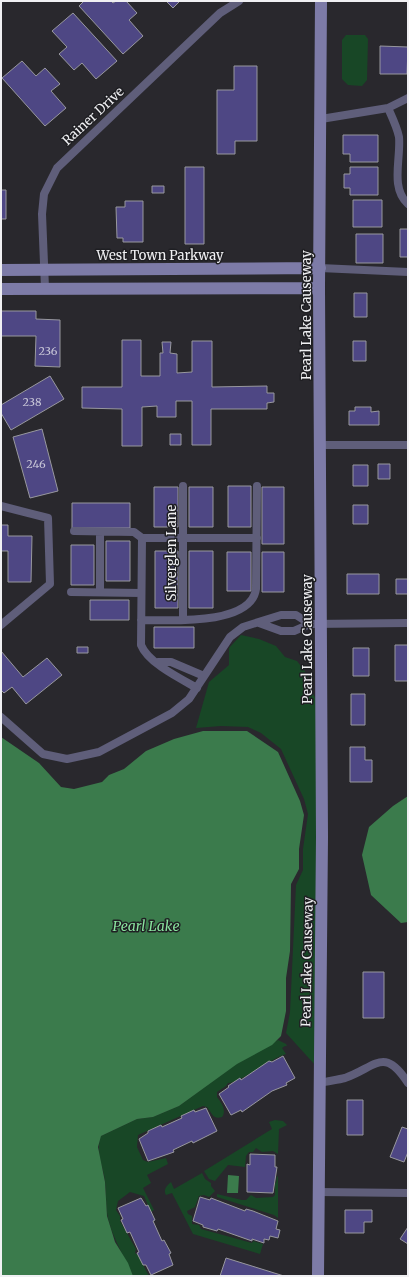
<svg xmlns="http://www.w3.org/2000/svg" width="409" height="1277" viewBox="0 0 409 1277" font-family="Merriweather,serif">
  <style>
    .green { fill: #184726 }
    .water { fill: #3b7b4c }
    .building { fill: #4e4784; stroke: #98989e }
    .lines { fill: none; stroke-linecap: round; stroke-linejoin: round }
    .street { stroke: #5f5e7a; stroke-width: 8 }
    .secondary { stroke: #7d7ba7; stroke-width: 12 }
    .labels { text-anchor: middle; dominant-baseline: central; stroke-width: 3; stroke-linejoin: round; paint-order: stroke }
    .number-label { font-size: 11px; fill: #c8c6d7 }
    .street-label { font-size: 13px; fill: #f0f0f3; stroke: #1f1f23 }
    .water-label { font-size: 14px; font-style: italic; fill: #89e29e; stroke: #1f1f23 }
  </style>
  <rect width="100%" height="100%" fill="#29282d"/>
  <path class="green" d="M346,35H365L368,39L367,80L362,86L348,85L342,79V40Z
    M241,635L259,639L276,646L285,657L297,661L307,674L312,692L316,699V1066L286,1033L290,1012L296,885L303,870V849L308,814L304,799L281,749L261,733L248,727L221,726L196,728L209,682L229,665V648Z
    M278,1040L286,1044L287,1046H285L282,1048L286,1054C270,1059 241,1082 228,1083L226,1086L217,1092V1097C221,1102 227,1110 222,1117C213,1120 212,1113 207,1107L203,1106L138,1135L137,1147L143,1160L148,1162L166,1158L168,1164L147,1175L151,1183L143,1188L154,1210L151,1212L144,1196L130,1192L118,1201L116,1210L120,1216V1221L136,1249L135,1253L138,1255L149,1276H133C124,1256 113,1239 108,1218C105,1204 107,1189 104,1175C101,1162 96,1149 101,1136L137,1119L153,1117L179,1106L236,1064Z
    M275,1120L283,1121L287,1125L279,1129L278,1154L273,1151L262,1152L256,1148L253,1152H249L246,1156L245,1167L228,1165L215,1181L209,1179L204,1171L272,1129L269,1122Z
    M202,1173L205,1179L211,1183V1186L215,1191L209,1197L204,1195L199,1196L195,1207L187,1211L188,1214L192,1216V1224L199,1225L201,1229L252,1243L253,1241L263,1244L260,1254L193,1234L172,1193L166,1195C163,1190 166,1186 171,1182L174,1189Z
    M277,1176L278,1177V1218L274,1215L217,1197V1194L242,1200H246L251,1195L256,1198L273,1197L275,1195V1183H276Z"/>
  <path class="water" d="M203,731H247L278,752L300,801L304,815L299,849V869L291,884L290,951L286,978V1011L281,1036L272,1045L237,1064L179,1106L153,1117L137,1119L101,1136L98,1147L105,1182L107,1216L115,1242L128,1263L133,1276H1V737L39,763L61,787L74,789L102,782L109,775L124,769L146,751L174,739Z
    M408,796V922L401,923L371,895L362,855L369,827L393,806Z
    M228,1175L239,1176L238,1193H227Z"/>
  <path class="building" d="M84,1H111L113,3L116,1H126L137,13L129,20L143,36L123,54L79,6Z
    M166,1H180L173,8Z
    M73,13L117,61L96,79L82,63L74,70L59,54L67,47L52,31Z
    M380,46L408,47L407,74H380Z
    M22,61L36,76L45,68L60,84L51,91L66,108L45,126L2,78Z
    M234,66H257V141H235V154H217V90H234Z
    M343,135H378V162H350V154H343Z
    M185,167H204V244H185Z
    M350,167H378V195H350V188H344V174H350Z
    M152,186H164V193H152Z
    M1,190H6V219H1Z
    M353,200H382V227H353Z
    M125,201H143V242H123V238H117L116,207H125Z
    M400,229H408V257H400Z
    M356,234H383V263H356Z
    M354,293H367V317H354Z
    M1,311H36V319L60,320V367L35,366L36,336H1Z
    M122,340H141V376H160V353H163L162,342H171L170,353L177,354V373L192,372V341H212V387L267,386V393H274V402L267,403V409H211V445H192V401H176V417H157V406L142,407V446H122V409L82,408V387H122Z
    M353,341H366V361H353Z
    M50,376L64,399L11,430L1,413V405Z
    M355,407H371V412L379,411V425H349V411H355Z
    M42,429L58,491L30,498L13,437Z
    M170,434H181V445H170Z
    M378,464H390V479H378Z
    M353,465H368V486H353Z
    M228,486H251V527H228Z
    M154,487H178V527H154Z
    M189,487H213V527H189Z
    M262,487H284V544H262Z
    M72,503H130V528H72Z
    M353,505H368V524H353Z
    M1,525H8V536H32L31,582H8V551H1Z
    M106,541H130V581H106Z
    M71,545H94V585H71Z
    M155,551H178V608H155Z
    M189,551H213V608H189Z
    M227,552H251V591H227Z
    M262,552H284V592H262Z
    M347,574H379V594H347Z
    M396,579H408V594H396Z
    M90,600H129V620H90Z
    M154,627H194V648H154Z
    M395,645H408V681H395Z
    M77,647H88V653H77Z
    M353,648H369V676H353Z
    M1,651L23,677L47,658L62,675L26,704L12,687L4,693L1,690Z
    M351,694H365V725H351Z
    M350,747H365V760H372V782H350Z
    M363,972H384V1018H363Z
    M283,1056L295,1078L286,1083L287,1085L272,1091L242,1112L241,1110L231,1115L219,1094L229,1087L228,1086L240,1078L241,1080L269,1061L272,1062Z
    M347,1100H363V1135H347Z
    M206,1108L217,1131L193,1143L192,1141L173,1150L174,1152L148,1161L139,1139L148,1133V1131L161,1125L162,1127L182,1118L181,1116L194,1110L195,1112Z
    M402,1127L408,1129V1152L404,1162L390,1157Z
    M250,1154L275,1155V1167H277L273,1193L247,1192V1164L250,1165Z
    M200,1197L210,1200L211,1198L245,1211L246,1209L253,1211L278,1221L276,1229L280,1230L278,1238L270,1236L269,1240L264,1239V1243L252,1239V1241L218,1229L217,1231L203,1227V1225L193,1221Z
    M141,1198L146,1206L148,1205L155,1220L153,1221L162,1241L164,1240L171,1253L169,1254L173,1265L151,1275L146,1265H143L137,1253L139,1252L130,1232L127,1233L121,1220L123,1219L118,1208Z
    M345,1210H372V1222H364V1233H345Z
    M408,1227V1244L400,1239Z
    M226,1258L284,1276H220Z"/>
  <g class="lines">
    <path class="street" d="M388,108C392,117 397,127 399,137C401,159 390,188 408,204
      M321,119L388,108L408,98
      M320,268L408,272
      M45,288L42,214L44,194L57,168L220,13L239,1
      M321,445H408
      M183,486V620
      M1,506L48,518L50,584L1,625
      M74,531L134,532L142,538H257
      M100,532V592
      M142,538L141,645C148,663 181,679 197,688
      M71,592L141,593
      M141,620C169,620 251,626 256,589L257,486
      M259,623L281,631H294L310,624L408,623
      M158,662H171L204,676
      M1,717L43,754L67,759L99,752L172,713L189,699L230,637L243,627L281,615H296L310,624
      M320,1083C328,1081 337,1080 345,1078C376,1067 384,1046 408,1083
      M318,1192L408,1193"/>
    <path class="secondary" d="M1,270L320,268
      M1,289L319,288
      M318,1276L322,837L319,288L321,1"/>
  </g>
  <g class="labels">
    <g class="number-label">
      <text x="48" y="351">236</text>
      <text x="32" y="402">238</text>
      <text x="36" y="464">246</text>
    </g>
    <g class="street-label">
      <text transform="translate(93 116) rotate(-43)">Rainer Drive</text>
      <text x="160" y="255">West Town Parkway</text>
      <text transform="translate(306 315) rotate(-90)">Pearl Lake Causeway</text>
      <text transform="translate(171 553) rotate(-90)">Silverglen Lane</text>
      <text transform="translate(307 639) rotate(-90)">Pearl Lake Causeway</text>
      <text transform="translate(307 962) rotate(-89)">Pearl Lake Causeway</text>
    </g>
    <g class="water-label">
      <text x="146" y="926">Pearl Lake</text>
    </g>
  </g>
  <rect width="409" height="1277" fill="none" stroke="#f0f0f3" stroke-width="4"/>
</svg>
